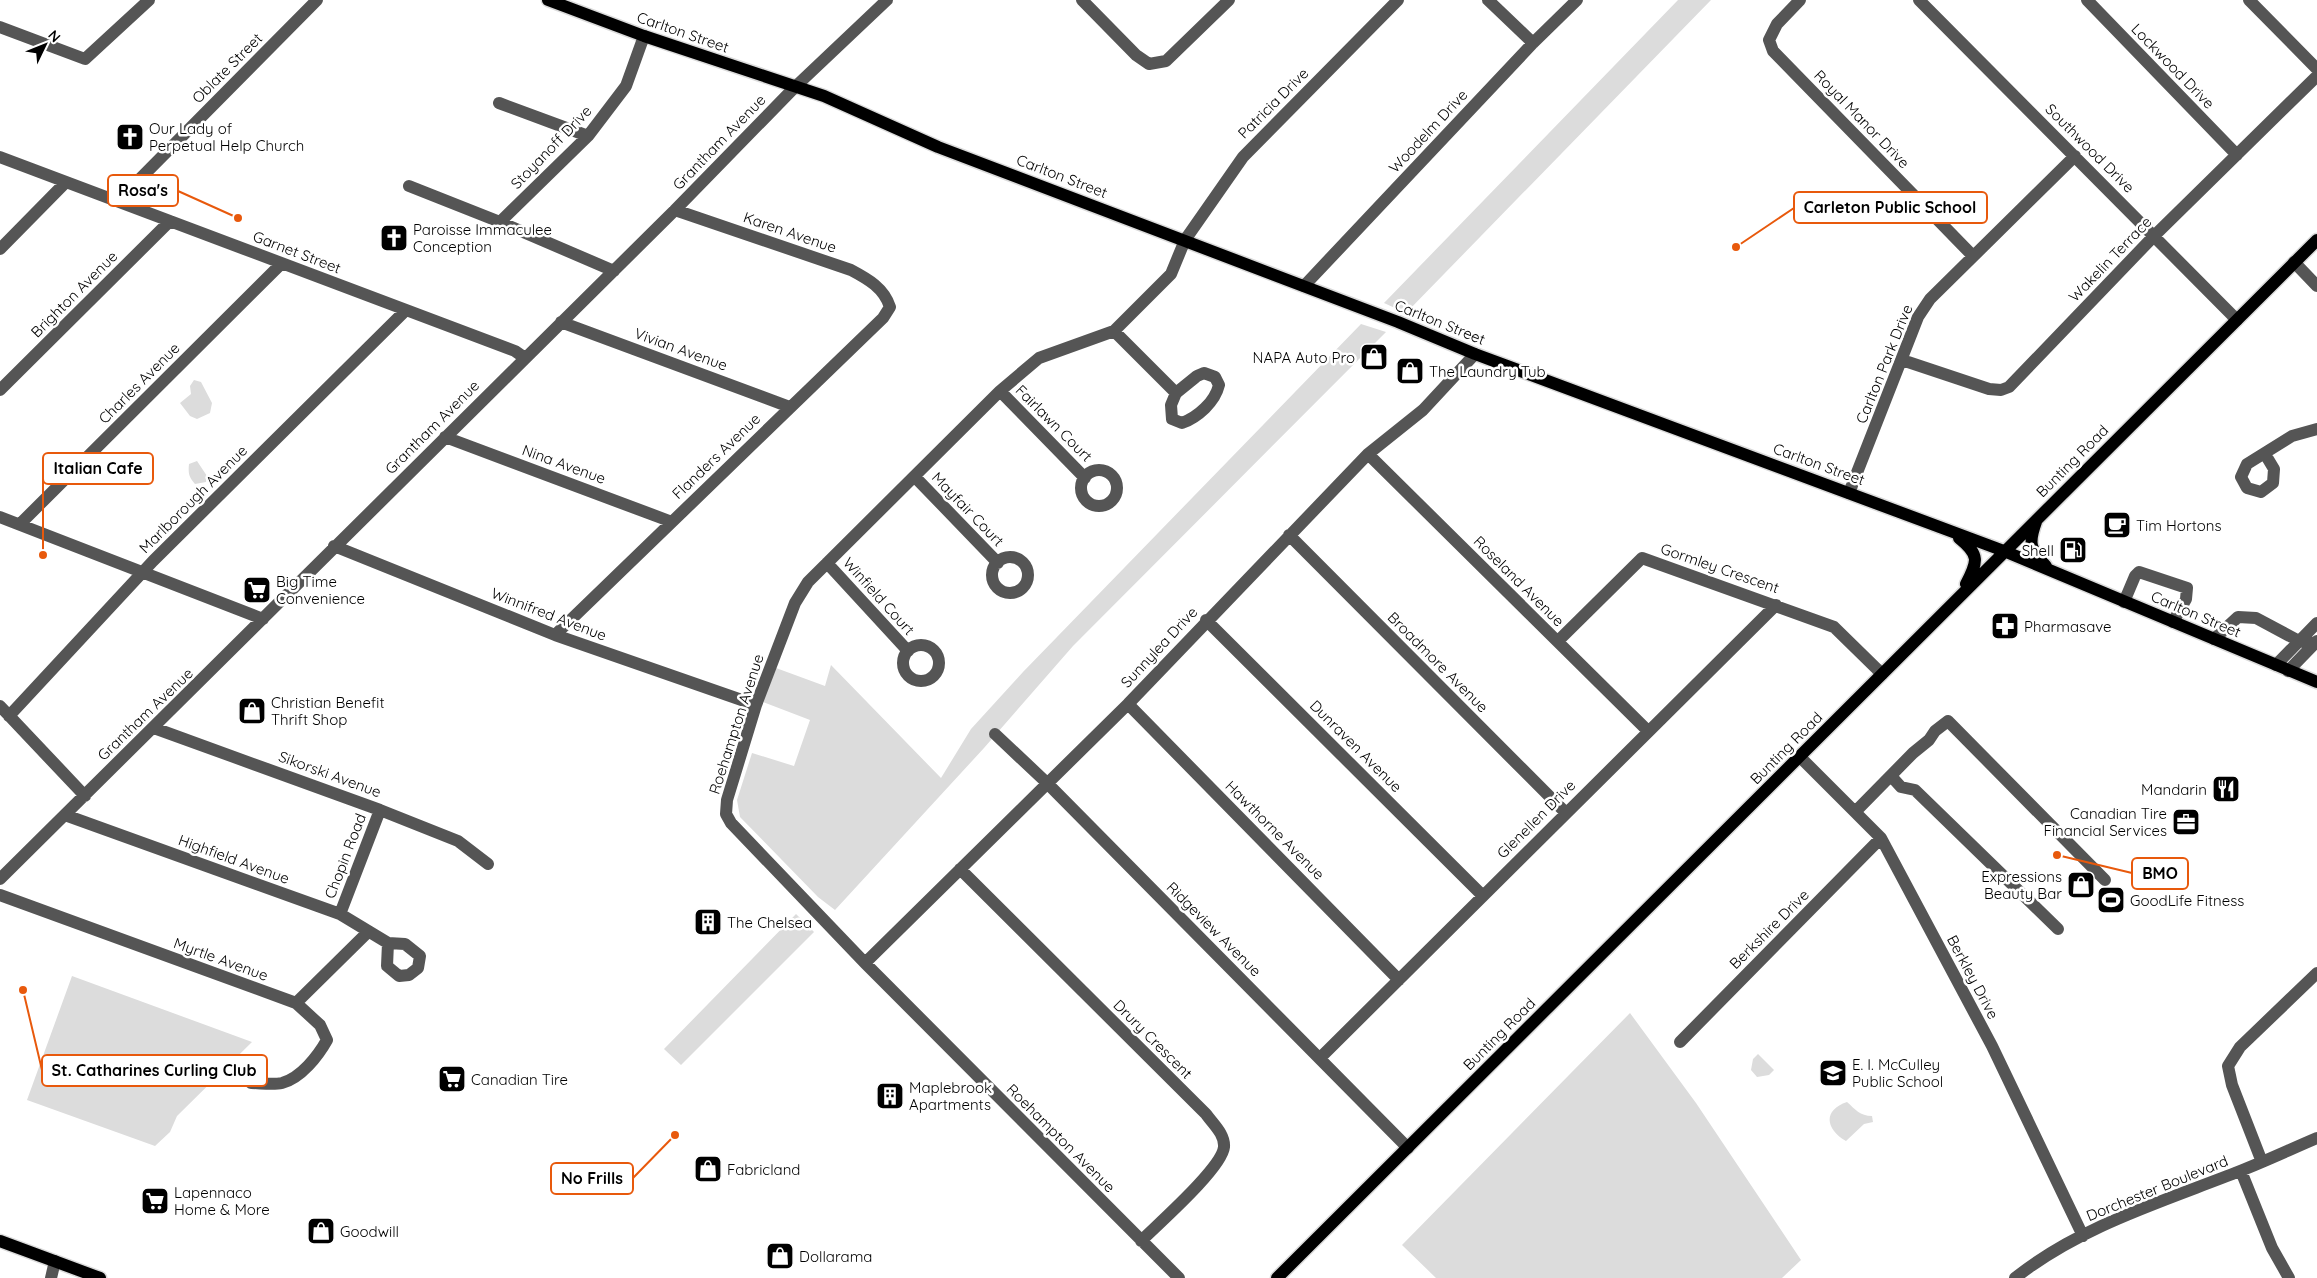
<svg xmlns="http://www.w3.org/2000/svg" width="2317" height="1278" viewBox="0 0 2317 1278" font-family="Quicksand,sans-serif">
  <style>
    .green { fill: #dcdcdc }
    .lines { fill: none; stroke-linecap: round; stroke-linejoin: round }
    .major-casing { stroke: #dbdbdb; stroke-width: 15 }
    .minor { stroke: #555; stroke-width: 12 }
    .major { stroke: #000; stroke-width: 12 }
    .labels { text-anchor: middle; dominant-baseline: central; stroke-width: 5; stroke-linejoin: round; paint-order: stroke }
    .street-label { font-size: 15px; fill: #000; stroke: #fff }
    .poi-label { font-size: 15px; fill: #000; stroke: #fff; text-anchor: start }
    .leader { fill: none; stroke: #e8590c; stroke-width: 2 }
    .callout-dot { fill: #e8590c; stroke: #fff; stroke-width: 2 }
    .callout { fill: #fff; stroke: #e8590c; stroke-width: 2 }
    .callout-label { font-size: 16px; text-anchor: middle; font-weight: bold; fill: #000 }
  </style>
  <rect width="100%" height="100%" fill="#fff"/>
  <path class="green" d="M1678,0H1711L1406,313L1384,303Z
    M1361,324L1386,332L1073,646L984,748L835,910L818,897L740,817L737,800L752,753L794,766L810,720L763,702L776,668L825,686L831,665L941,778L971,729L1023,672Z
    M194,380L201,382L212,403L210,413L197,419L190,416L180,403L191,394L190,386Z
    M197,461L207,476L206,482L195,484C189,477 188,474 189,464Z
    M796,914L814,932L681,1065L664,1049Z
    M72,976L252,1042L177,1116L170,1132L155,1146L27,1100Z
    M1630,1013L1696,1103L1801,1260L1782,1278H1436L1402,1245Z
    M1758,1054L1774,1070L1769,1075L1757,1077L1751,1070L1753,1059Z
    M1847,1102C1855,1109 1860,1116 1872,1116L1873,1122L1864,1124L1846,1141C1825,1129 1823,1110 1847,1102Z"/>
  <g class="lines">
    <defs>
      <path id="major" d="M548,0L644,36L824,96L938,147L1398,322L1475,354L2004,551L2317,682
        M2036,522C2028,544 2030,549 2046,566
        M1959,538C1980,555 1978,561 1966,584
        M0,1241L100,1278
        M1277,1278L2317,240"/>
    </defs>
    <use href="#major" class="major-casing"/>
    <path class="minor" d="M1082,0L1136,55L1149,64L1166,61L1229,0
      M1488,0L1533,43
      M1800,0L1777,24L1769,40L1773,51L1972,255
      M1919,0L2237,320
      M2087,0L2237,155
      M2249,0L2317,69
      M0,27L85,59L149,0
      M499,103L588,136
      M0,157L515,351L525,358
      M409,186L500,222L614,271
      M118,201L317,0
      M500,222L588,136L626,86L644,36
      M0,249L66,182
      M2294,262L2317,286
      M1304,286L1533,43L1577,0
      M561,322L790,407
      M1114,331L1176,393L1171,405L1172,419L1182,423C1198,417 1215,402 1219,385L1215,377L1204,373L1197,376L1176,393
      M1902,360L1989,389L2001,390L2009,387L2154,236L2317,76
      M0,390L170,221
      M1000,391L1085,478
      M445,437L672,522
      M1368,454L1648,731
      M2265,454L2274,469L2273,483L2261,492L2247,488L2241,477L2247,464L2292,436L2317,429
      M1081 488a18 18 0 1 1 36 0a18 18 0 1 1-36 0Z
      M915,477L998,563
      M1849,493L1918,317L1930,299L2075,156
      M0,517L263,619
      M20,524L281,264
      M1289,535L1565,812
      M334,546L555,635L756,705
      M992 575a18 18 0 1 1 36 0a18 18 0 1 1-36 0Z
      M827,563L908,651
      M2124,602L2135,576L2139,572L2187,588L2186,599L2173,622
      M1206,620L1483,896
      M555,635L883,318L890,307C884,288 868,279 851,270L675,210
      M2214,639L2238,617L2256,618L2299,641L2316,643
      M1558,641L1642,558L1834,627L1882,674
      M903 663a18 18 0 1 1 36 0a18 18 0 1 1-36 0Z
      M2276,665L2317,623
      M2288,671L2317,641
      M1128,704L1399,980
      M0,706L85,796
      M9,716L153,561L405,311
      M154,728L380,810L458,841L488,864
      M995,734L1047,783L1408,1148
      M1800,757L1881,838L1992,1046L2083,1236
      M1891,776L1901,787L1915,790L2058,929
      M1856,811L1913,753L1929,740L1935,731L1948,721L2105,880
      M65,815L340,914L388,943L405,944L420,956L418,968L409,975L399,976L387,966L388,943
      M960,869L1206,1114C1213,1124 1225,1134 1224,1147C1222,1168 1158,1224 1141,1241
      M0,879L675,210L795,87L887,0
      M0,895L296,1003L320,1025L327,1040C318,1056 301,1078 282,1083C273,1085 260,1083 251,1083
      M340,914L380,810
      M865,963L1128,704L1368,454L1423,410L1475,354
      M296,1003L368,932
      M1680,1042L1881,838
      M1320,1058L1776,605
      M2262,1162L2232,1085L2228,1066L2240,1047L2317,973
      M2241,1171L2272,1248L2289,1278
      M51,1278L55,1261
      M1179,1278L865,963L731,823L726,814L727,800L756,705L795,603L808,582L1000,391L1039,358L1114,331L1171,274L1185,240L1243,157L1398,0
      M2015,1278C2080,1226 2164,1201 2240,1171C2266,1161 2291,1149 2317,1138"/>
    <use href="#major" class="major"/>
  </g>
  <defs>
    <symbol id="church-square" viewBox="-11 -11 22 22"><rect x="-9" y="-9" width="18" height="18" rx="4" fill="#000" stroke="#fff"/><path d="M-1.2-6h2.4v3.5h3.3v2.4h-3.3V6h-2.4V-.1h-3.3v-2.4h3.3Z" fill="#fff"/></symbol>
    <symbol id="shop-square" viewBox="-11 -11 22 22"><rect x="-9" y="-9" width="18" height="18" rx="4" fill="#000" stroke="#fff"/><path d="M-5-2.5h2.3a2.7 3.5 0 0 1 5.4 0H5L5.5 6h-11ZM-1.5-2.5h3a1.5 2.3 0 0 0-3 0Z" fill="#fff"/></symbol>
    <symbol id="cafe-square" viewBox="-11 -11 22 22"><rect x="-9" y="-9" width="18" height="18" rx="4" fill="#000" stroke="#fff"/><path d="M-5.5-4.5H6V0H3Q3 3.5 0 3.5H-2.5Q-5.5 3.5-5.5 0ZM3-3.2v2h1.7v-2ZM-6 4.5H4V6H-6Z" fill="#fff"/></symbol>
    <symbol id="fuel-square" viewBox="-11 -11 22 22"><rect x="-9" y="-9" width="18" height="18" rx="4" fill="#000" stroke="#fff"/><path d="M-5.5-6h7V0h2V4h1.3V-2.5L3-4.5l.8-.8L6-3V5H2.5V1h-1V6h-7ZM-4.2-4.7v3.2H.2V-4.7Z" fill="#fff"/></symbol>
    <symbol id="supermarket-square" viewBox="-11 -11 22 22"><rect x="-9" y="-9" width="18" height="18" rx="4" fill="#000" stroke="#fff"/><path d="M-6-5.5h2.5l.6 2H6L4.5 2H-2.5L-4.4-4H-6ZM-1.5 3.2a1.3 1.3 0 1 0 .1 0ZM3 3.2a1.3 1.3 0 1 0 .1 0Z" fill="#fff"/></symbol>
    <symbol id="pharmacy-square" viewBox="-11 -11 22 22"><rect x="-9" y="-9" width="18" height="18" rx="4" fill="#000" stroke="#fff"/><path d="M-2-6h4v4h4v4h-4v4h-4v-4h-4v-4h4Z" fill="#fff"/></symbol>
    <symbol id="restaurant-square" viewBox="-11 -11 22 22"><rect x="-9" y="-9" width="18" height="18" rx="4" fill="#000" stroke="#fff"/><path d="M-5-6h1v4h1v-4h1v4h1v-4h1v5L-1.5 .5V6h-2V.5L-5-1ZM5-6V6H3V1.5H1.5Q1.5-4 5-6Z" fill="#fff"/></symbol>
    <symbol id="office-square" viewBox="-11 -11 22 22"><rect x="-9" y="-9" width="18" height="18" rx="4" fill="#000" stroke="#fff"/><path d="M-6-3h4V-5.5h4V-3h4V5H-6ZM-1-4.5V-3h2v-1.5ZM-6 0V1H6V0Z" fill="#fff"/></symbol>
    <symbol id="stadium-square" viewBox="-11 -11 22 22"><rect x="-9" y="-9" width="18" height="18" rx="4" fill="#000" stroke="#fff"/><path d="M0-5a6.5 5 0 1 0 0 10a6.5 5 0 1 0 0-10ZM-3.5-1.8h7v3.6h-7Z" fill="#fff"/></symbol>
    <symbol id="building-square" viewBox="-11 -11 22 22"><rect x="-9" y="-9" width="18" height="18" rx="4" fill="#000" stroke="#fff"/><path d="M-4-6H4V6H1V3H-1V6H-4ZM-2.5-4.3h1.7v1.8h-1.7ZM.8-4.3h1.7v1.8H.8ZM-2.5-1h1.7V.8h-1.7ZM.8-1h1.7V.8H.8Z" fill="#fff"/></symbol>
    <symbol id="school-square" viewBox="-11 -11 22 22"><rect x="-9" y="-9" width="18" height="18" rx="4" fill="#000" stroke="#fff"/><path d="M0-5L7-2L0 1L-7-2ZM-4 1L0 2.5L4 1V4Q0 6-4 4Z" fill="#fff"/></symbol>
  </defs>
  <g fill-rule="evenodd">
    <use href="#church-square" x="114" y="121" width="32" height="32"/>
    <use href="#church-square" x="378" y="222" width="32" height="32"/>
    <use href="#shop-square" x="1358" y="341" width="32" height="32"/>
    <use href="#shop-square" x="1394" y="355" width="32" height="32"/>
    <use href="#cafe-square" x="2101" y="509" width="32" height="32"/>
    <use href="#fuel-square" x="2057" y="534" width="32" height="32"/>
    <use href="#supermarket-square" x="241" y="574" width="32" height="32"/>
    <use href="#pharmacy-square" x="1989" y="610" width="32" height="32"/>
    <use href="#shop-square" x="236" y="695" width="32" height="32"/>
    <use href="#restaurant-square" x="2210" y="773" width="32" height="32"/>
    <use href="#office-square" x="2170" y="806" width="32" height="32"/>
    <use href="#shop-square" x="2065" y="869" width="32" height="32"/>
    <use href="#stadium-square" x="2095" y="884" width="32" height="32"/>
    <use href="#building-square" x="692" y="906" width="32" height="32"/>
    <use href="#school-square" x="1817" y="1057" width="32" height="32"/>
    <use href="#supermarket-square" x="436" y="1063" width="32" height="32"/>
    <use href="#building-square" x="874" y="1080" width="32" height="32"/>
    <use href="#shop-square" x="692" y="1153" width="32" height="32"/>
    <use href="#supermarket-square" x="139" y="1185" width="32" height="32"/>
    <use href="#shop-square" x="305" y="1215" width="32" height="32"/>
    <use href="#shop-square" x="764" y="1240" width="32" height="32"/>
  </g>
  <g class="labels">
    <g class="street-label">
      <text transform="translate(683 32) rotate(19)">Carlton Street</text>
      <text transform="translate(2173 66) rotate(46)">Lockwood Drive</text>
      <text transform="translate(227 68) rotate(-45)">Oblate Street</text>
      <text transform="translate(1273 103) rotate(-45)">Patricia Drive</text>
      <text transform="translate(1862 119) rotate(46)">Royal Manor Drive</text>
      <text transform="translate(1428 131) rotate(-47)">Woodelm Drive</text>
      <text transform="translate(719 142) rotate(-46)">Grantham Avenue</text>
      <text transform="translate(551 147) rotate(-46)">Stoyanoff Drive</text>
      <text transform="translate(2090 148) rotate(45)">Southwood Drive</text>
      <text transform="translate(1062 176) rotate(21)">Carlton Street</text>
      <text transform="translate(790 232) rotate(19)">Karen Avenue</text>
      <text transform="translate(297 252) rotate(21)">Garnet Street</text>
      <text transform="translate(2110 259) rotate(-46)">Wakelin Terrace</text>
      <text transform="translate(74 294) rotate(-45)">Brighton Avenue</text>
      <text transform="translate(1440 322) rotate(22)">Carlton Street</text>
      <text transform="translate(681 349) rotate(20)">Vivian Avenue</text>
      <text transform="translate(1884 364) rotate(-68)">Carlton Park Drive</text>
      <text transform="translate(139 383) rotate(-45)">Charles Avenue</text>
      <text transform="translate(1054 423) rotate(45)">Fairlawn Court</text>
      <text transform="translate(432 427) rotate(-45)">Grantham Avenue</text>
      <text transform="translate(716 456) rotate(-44)">Flanders Avenue</text>
      <text transform="translate(2072 461) rotate(-45)">Bunting Road</text>
      <text transform="translate(564 464) rotate(20)">Nina Avenue</text>
      <text transform="translate(1819 464) rotate(20)">Carlton Street</text>
      <text transform="translate(193 499) rotate(-45)">Marlborough Avenue</text>
      <text transform="translate(968 509) rotate(46)">Mayfair Court</text>
      <text transform="translate(1720 568) rotate(19)">Gormley Crescent</text>
      <text transform="translate(1519 581) rotate(45)">Roseland Avenue</text>
      <text transform="translate(879 596) rotate(48)">Winfield Court</text>
      <text transform="translate(549 614) rotate(21)">Winnifred Avenue</text>
      <text transform="translate(2196 614) rotate(23)">Carlton Street</text>
      <text transform="translate(1159 647) rotate(-47)">Sunnylea Drive</text>
      <text transform="translate(1438 662) rotate(45)">Broadmore Avenue</text>
      <text transform="translate(145 714) rotate(-44)">Grantham Avenue</text>
      <text transform="translate(736 724) rotate(-72)">Roehampton Avenue</text>
      <text transform="translate(1356 746) rotate(45)">Dunraven Avenue</text>
      <text transform="translate(1786 748) rotate(-45)">Bunting Road</text>
      <text transform="translate(330 774) rotate(20)">Sikorski Avenue</text>
      <text transform="translate(1536 819) rotate(-45)">Glenellen Drive</text>
      <text transform="translate(1275 830) rotate(45)">Hawthorne Avenue</text>
      <text transform="translate(345 856) rotate(-69)">Chopin Road</text>
      <text transform="translate(234 859) rotate(20)">Highfield Avenue</text>
      <text transform="translate(1214 929) rotate(45)">Ridgeview Avenue</text>
      <text transform="translate(1769 929) rotate(-45)">Berkshire Drive</text>
      <text transform="translate(221 959) rotate(20)">Myrtle Avenue</text>
      <text transform="translate(1973 977) rotate(62)">Berkley Drive</text>
      <text transform="translate(1499 1034) rotate(-45)">Bunting Road</text>
      <text transform="translate(1153 1039) rotate(45)">Drury Crescent</text>
      <text transform="translate(1061 1138) rotate(45)">Roehampton Avenue</text>
      <text transform="translate(2157 1188) rotate(-22)">Dorchester Boulevard</text>
    </g>
    <g class="poi-label">
      <text x="149" y="128">Our Lady of<tspan x="149" dy="17">Perpetual Help Church</tspan></text>
      <text x="413" y="229">Paroisse Immaculee<tspan x="413" dy="17">Conception</tspan></text>
      <text x="1355" y="357" text-anchor="end">NAPA Auto Pro</text>
      <text x="1429" y="371">The Laundry Tub</text>
      <text x="2136" y="525">Tim Hortons</text>
      <text x="2054" y="550" text-anchor="end">Shell</text>
      <text x="276" y="581">Big Time<tspan x="276" dy="17">Convenience</tspan></text>
      <text x="2024" y="626">Pharmasave</text>
      <text x="271" y="702">Christian Benefit<tspan x="271" dy="17">Thrift Shop</tspan></text>
      <text x="2207" y="789" text-anchor="end">Mandarin</text>
      <text x="2167" y="813" text-anchor="end">Canadian Tire<tspan x="2167" dy="17">Financial Services</tspan></text>
      <text x="2062" y="876" text-anchor="end">Expressions<tspan x="2062" dy="17">Beauty Bar</tspan></text>
      <text x="2130" y="900">GoodLife Fitness</text>
      <text x="727" y="922">The Chelsea</text>
      <text x="1852" y="1064">E. I. McCulley<tspan x="1852" dy="17">Public School</tspan></text>
      <text x="471" y="1079">Canadian Tire</text>
      <text x="909" y="1087">Maplebrook<tspan x="909" dy="17">Apartments</tspan></text>
      <text x="727" y="1169">Fabricland</text>
      <text x="174" y="1192">Lapennaco<tspan x="174" dy="17">Home &amp; More</tspan></text>
      <text x="340" y="1231">Goodwill</text>
      <text x="799" y="1256">Dollarama</text>
    </g>
  </g>
  <path class="leader" d="M238 218L178 191M1736 247L1794 208M43 555L43 469M2057 855L2132 873M23 990L42 1070M675 1135L633 1178"/>
  <g class="callout-dot">
    <circle cx="238" cy="218" r="5"/>
    <circle cx="1736" cy="247" r="5"/>
    <circle cx="43" cy="555" r="5"/>
    <circle cx="2057" cy="855" r="5"/>
    <circle cx="23" cy="990" r="5"/>
    <circle cx="675" cy="1135" r="5"/>
  </g>
  <g class="callout">
    <rect x="108" y="175" width="70" height="31" rx="5"/>
    <rect x="1794" y="192" width="193" height="31" rx="5"/>
    <rect x="43" y="453" width="110" height="31" rx="5"/>
    <rect x="2132" y="858" width="56" height="31" rx="5"/>
    <rect x="42" y="1055" width="225" height="31" rx="5"/>
    <rect x="551" y="1163" width="82" height="31" rx="5"/>
  </g>
  <g class="callout-label">
    <text x="143" y="196">Rosa's</text>
    <text x="1890" y="213">Carleton Public School</text>
    <text x="98" y="474">Italian Cafe</text>
    <text x="2160" y="879">BMO</text>
    <text x="154" y="1076">St. Catharines Curling Club</text>
    <text x="592" y="1184">No Frills</text>
  </g>
  <g transform="translate(45 45) rotate(47)" stroke="#ffffff" stroke-width="4" paint-order="stroke">
  <path d="M0-4L9 19L0 12L-9 19Z" fill="#000000"/>
  <text y="-8" font-size="14" font-weight="bold" text-anchor="middle" fill="#000000">N</text>
  </g>
</svg>
